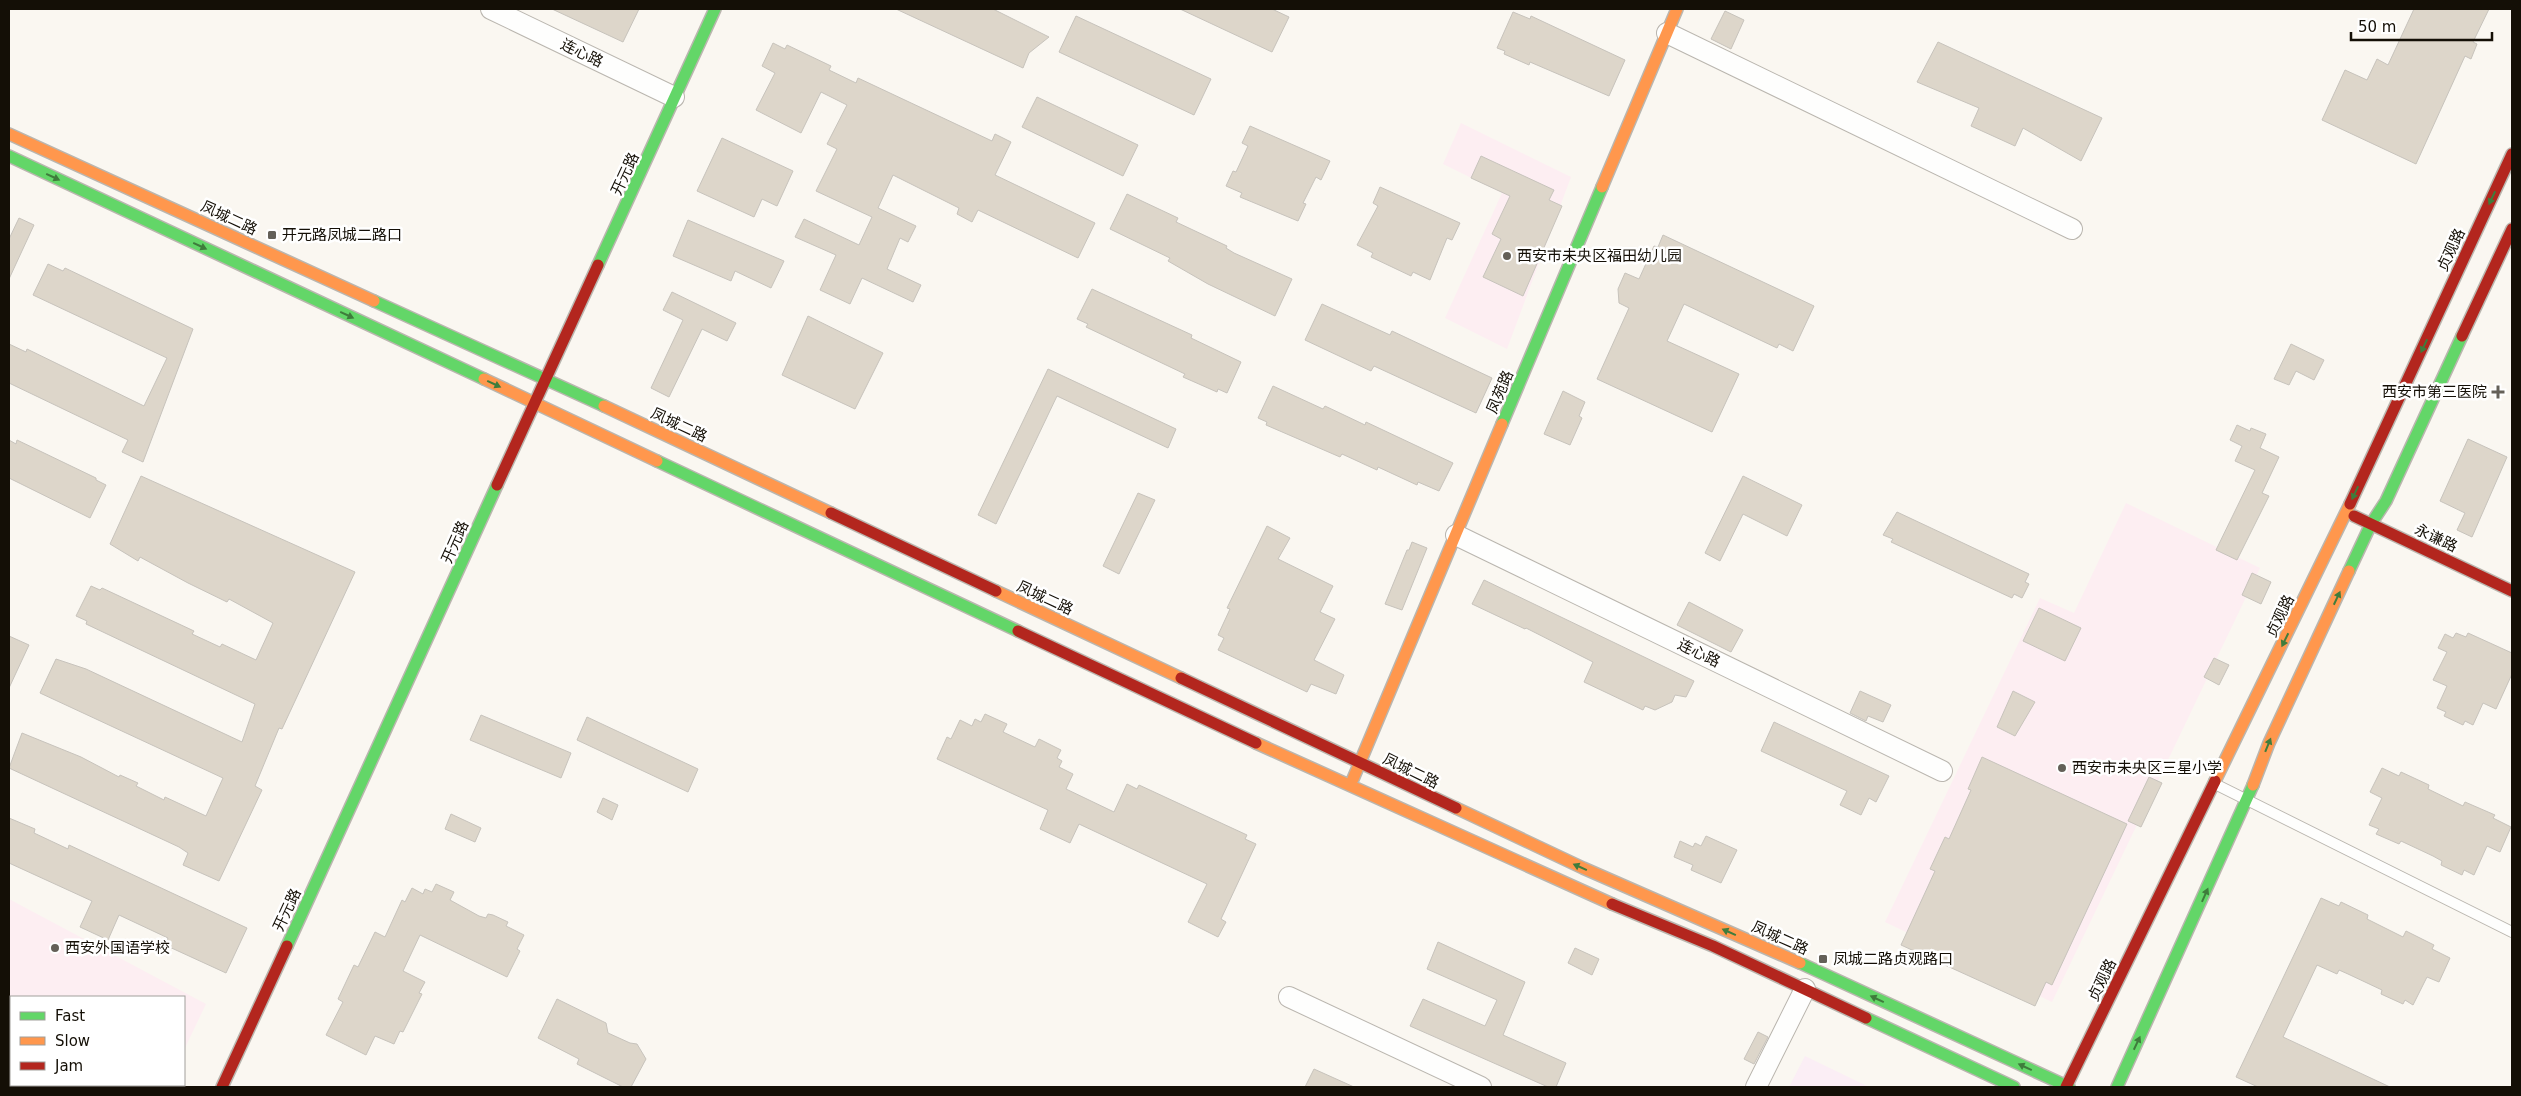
<svg xmlns="http://www.w3.org/2000/svg" width="2521" height="1096" viewBox="0 0 2521 1096" font-family="'DejaVu Sans','Noto Sans SC',sans-serif">
  <style>
    .commercial { fill: #fbeef5 }
    .education { fill: #fdeef2 }
    .building { fill: #ddd6ca; stroke: #c7c3bc }
    .lines { fill: none; stroke-linecap: round; stroke-linejoin: round }
    .lane-casing { stroke: #bab6af; stroke-width: 12 }
    .street-casing { stroke: #bab6af; stroke-width: 22 }
    .fast-casing { stroke: #bab6af; stroke-width: 14 }
    .slow-casing { stroke: #bab6af; stroke-width: 14 }
    .jam-casing { stroke: #bab6af; stroke-width: 14 }
    .lane { stroke: #fefefd; stroke-width: 10 }
    .street { stroke: #fefefd; stroke-width: 20 }
    .fast { stroke: #63d668; stroke-width: 11 }
    .slow { stroke: #ff974d; stroke-width: 11 }
    .jam { stroke: #b3261e; stroke-width: 11 }
    .oneway { fill: #3f7c3c }
    .poi-dot { fill: #646058; stroke: #fff; stroke-width: 2 }
    .labels { text-anchor: middle; dominant-baseline: central; stroke-width: 5; stroke-linejoin: round; paint-order: stroke }
    .street-label { font-size: 15px; fill: #140f06; stroke: #fff }
    .poi-label { font-size: 15px; fill: #140f06; stroke: #fff; text-anchor: start }
  </style>
  <rect width="100%" height="100%" fill="#faf7f1"/>
  <path class="commercial" d="M1805,1056L1869,1087H1789Z"/>
  <path class="education" d="M1461,123L1571,177L1507,349L1445,318L1502,193L1443,164Z
    M2126,503L2260,568L2052,1002L1885,922L2040,598L2074,613Z
    M9,899L206,1004L184,1050V997H11V1085H167L166,1087H9Z"/>
  <path class="building" d="M552,9H639L623,42Z
    M896,9H993L1049,37L1029,53L1023,68Z
    M1180,9H1272L1289,17L1272,52Z
    M2414,9H2489L2473,42L2477,44L2471,59L2465,56L2416,164L2322,120L2345,70L2367,80L2377,59L2388,65Z
    M1725,11L1744,20L1731,49L1711,39Z
    M1513,12L1530,19L1531,16L1625,60L1609,96L1530,62L1529,65L1504,54L1505,51L1497,48Z
    M1076,16L1211,79L1194,115L1059,52Z
    M1938,42L2102,118L2081,161L2023,128L2015,146L1971,126L1979,108L1917,82Z
    M773,43L785,49L787,45L831,66L829,70L856,83L858,78L992,141L995,134L1011,142L995,175L1095,223L1078,258L978,210L972,222L957,214L959,208L893,175L878,208L916,226L908,242L900,238L887,269L921,285L913,302L862,278L850,304L820,290L836,255L795,237L804,219L859,245L872,217L816,191L837,149L827,144L847,105L821,92L801,133L756,110L775,73L762,66Z
    M1037,97L1138,145L1123,176L1022,127Z
    M1250,126L1330,161L1321,180L1316,177L1303,203L1306,204L1298,221L1240,197L1242,193L1226,186L1233,171L1236,172L1248,146L1242,143Z
    M722,138L793,171L777,206L762,199L754,217L697,191Z
    M1481,156L1554,190L1549,200L1562,206L1523,296L1483,277L1501,239L1492,234L1510,196L1471,178Z
    M1380,187L1460,223L1452,240L1447,238L1430,280L1413,272L1411,276L1371,257L1373,253L1357,245L1378,206L1373,203Z
    M1127,194L1178,218L1176,222L1227,246L1226,248L1234,253L1292,279L1275,316L1208,284L1168,261L1170,258L1110,229Z
    M19,218L34,225L9,279V239Z
    M688,220L784,261L771,288L735,271L731,281L673,256Z
    M1663,235L1814,306L1793,351L1779,344L1777,348L1684,304L1667,341L1739,374L1712,432L1597,379L1629,308L1619,303L1618,289L1625,273L1639,279L1654,246L1658,247Z
    M48,264L63,271L65,268L193,329L143,462L122,452L128,440L9,383V344L26,352L27,349L144,406L167,358L33,295Z
    M1092,289L1192,335L1191,338L1241,362L1227,393L1218,389L1217,392L1183,377L1185,374L1086,327L1088,324L1077,319Z
    M672,292L736,323L727,341L702,329L669,397L651,388L683,320L663,310Z
    M1322,304L1390,335L1392,331L1492,378L1476,413L1374,366L1371,371L1305,340Z
    M808,316L883,353L855,409L782,375Z
    M2291,344L2324,360L2314,380L2296,371L2289,385L2274,379Z
    M1048,369L1176,429L1168,448L1057,396L996,524L978,515Z
    M1273,386L1323,409L1325,406L1365,425L1366,422L1453,463L1439,491L1418,482L1417,485L1378,467L1377,470L1342,454L1340,457L1266,425L1267,422L1258,418Z
    M1563,391L1585,402L1579,416L1582,418L1570,445L1544,434Z
    M2237,425L2250,431L2251,428L2266,434L2260,448L2279,457L2262,493L2269,496L2237,560L2216,550L2255,470L2235,461L2242,446L2230,440Z
    M2468,439L2507,457L2472,537L2457,530L2465,513L2440,501Z
    M9,440L16,444L17,440L96,478V480L106,485L90,518L9,478Z
    M141,476L355,572L282,729L279,728L255,786L262,790L219,881L183,865L188,853L179,847L9,768L22,733L81,757L119,777L120,775L138,783L136,786L164,800L165,797L206,816L223,778L40,693L56,659L86,669L242,742L255,704L86,624L87,621L76,616L91,586L100,590L102,588L194,631L192,634L220,647L222,644L256,660L273,623L229,599L227,602L188,583L140,557L138,561L110,544Z
    M1743,476L1802,505L1787,536L1743,514L1720,561L1705,553Z
    M1138,493L1155,500L1119,574L1103,566Z
    M1897,512L2029,574L2025,582L2029,584L2022,598L2014,594L2012,598L1891,542L1893,539L1883,535Z
    M1267,526L1290,538L1278,559L1333,586L1320,612L1335,619L1314,660L1344,675L1336,694L1311,684L1307,692L1218,650L1224,638L1218,635L1230,609L1227,608Z
    M1412,542L1427,548L1402,610L1385,604L1407,550H1409Z
    M2252,573L2271,582L2261,604L2242,595Z
    M1484,580L1694,681L1686,697L1675,695L1672,702L1655,710L1645,706L1643,710L1584,682L1593,662L1526,628L1525,629L1472,604Z
    M1689,602L1743,630L1731,652L1677,625Z
    M2039,608L2081,628L2065,661L2023,641Z
    M2456,633L2466,637L2468,633L2512,653V674L2496,709L2483,703L2473,725L2465,721L2463,725L2444,716L2446,712L2437,708L2447,686L2433,680L2447,652L2438,648L2445,634L2453,638Z
    M9,636L29,645L9,688Z
    M2214,658L2229,665L2219,685L2204,677Z
    M1860,691L1891,705L1883,722L1868,716L1866,721L1850,713Z
    M2013,691L2035,702L2015,736L1997,727Z
    M985,714L1007,724L1003,732L1035,747L1039,739L1061,750L1057,758L1062,761L1059,767L1073,774L1066,789L1114,812L1127,784L1137,789L1139,785L1247,835L1245,839L1256,844L1221,919L1226,922L1218,937L1188,922L1207,884L1079,824L1070,843L1040,829L1048,810L937,759L947,737L951,739L960,720L972,726L975,719L981,722Z
    M481,715L571,753L561,778L470,740Z
    M587,717L698,769L688,792L577,740Z
    M1774,722L1889,776L1876,802L1869,798L1861,815L1840,805L1847,791L1761,751Z
    M1982,757L2127,824L2052,985L2046,982L2035,1006L1901,945L1935,871L1930,869L1945,837L1949,839L1971,790L1968,789Z
    M2382,768L2399,776L2401,772L2429,785L2428,789L2463,806L2465,802L2495,815L2493,818L2511,827L2500,852L2487,846L2474,875L2464,870L2462,875L2441,865L2442,861L2433,856L2401,841L2399,844L2376,834L2379,829L2369,825L2382,798L2370,792Z
    M2149,777L2162,783L2141,827L2128,821Z
    M603,798L618,805L612,820L597,812Z
    M451,814L481,828L475,842L445,829Z
    M9,818L35,829L34,833L68,849L69,845L247,928L226,973L165,945L168,938L119,915L108,940L80,927L92,901L9,863Z
    M1706,836L1737,850L1721,883L1691,870L1693,865L1674,857L1680,841L1693,847L1695,843L1701,846Z
    M436,884L454,892L450,900L479,916L486,918L488,914L493,915L508,922L506,926L524,935L517,949L520,951L507,977L420,935L403,971L425,982L419,993L422,994L403,1032L400,1031L394,1044L375,1036L366,1055L326,1035L343,1002L338,999L354,965L358,967L375,932L385,937L402,900L405,902L412,888L423,894L425,889L432,892Z
    M2321,898L2339,906L2341,902L2368,915L2367,919L2403,937L2406,931L2434,945L2432,949L2450,958L2439,982L2427,977L2413,1005L2405,1000L2403,1004L2381,994L2382,990L2348,974L2339,970L2337,974L2317,965L2283,1037L2390,1087H2258L2236,1077Z
    M1438,942L1525,982L1503,1035L1566,1063L1556,1087H1548L1410,1026L1423,999L1485,1026L1497,1000L1427,969Z
    M1575,948L1599,959L1592,975L1568,963Z
    M557,999L606,1023L608,1033L630,1043L637,1044L646,1059L631,1087H623L577,1064L579,1059L538,1038Z
    M1758,1032L1768,1037L1754,1064L1744,1059Z
    M1314,1069L1354,1087H1305Z"/>
  <g class="lines">
    <defs>
      <path id="lane" d="M2215,784L2512,932"/>
      <path id="street" d="M491,9L674,97
        M1667,33L2072,229
        M1456,535L1942,771
        M1289,997L1481,1087
        M1756,1087L1805,989"/>
      <path id="fast" d="M9,156L484,379
        M598,265L715,9
        M374,301L604,406
        M1502,424L1602,187
        M657,461L1018,631
        M2349,571L2371,524L2386,501L2462,336
        M287,946L497,485
        M1800,963L2069,1087
        M1866,1018L2014,1087
        M2117,1087L2253,785"/>
      <path id="slow" d="M9,134L374,301
        M1602,187L1677,9
        M484,379L657,461
        M604,406L831,513
        M996,591L1181,678
        M1256,743L1612,904
        M1353,779L1502,424
        M2215,781L2350,504
        M2253,785L2269,743L2349,571
        M1456,808L1583,868L1800,963"/>
      <path id="jam" d="M2462,336L2512,229
        M497,485L598,265
        M2350,504L2512,154
        M831,513L996,591
        M2354,516L2512,591
        M1018,631L1256,743
        M1181,678L1456,808
        M1612,904L1713,946L1866,1018
        M222,1087L287,946
        M2066,1087L2215,781"/>
    </defs>
    <use href="#lane" class="lane-casing"/>
    <use href="#street" class="street-casing"/>
    <use href="#fast" class="fast-casing"/>
    <use href="#slow" class="slow-casing"/>
    <use href="#jam" class="jam-casing"/>
    <use href="#lane" class="lane"/>
    <use href="#street" class="street"/>
    <use href="#fast" class="fast"/>
    <use href="#slow" class="slow"/>
    <use href="#jam" class="jam"/>
  </g>
  <defs><path id="oneway-solid" d="M-6-.8H1V-3.2L6.5 0L1 3.2V.8H-6Z" transform="scale(1.25)"/></defs>
  <g class="oneway">
    <use href="#oneway-solid" transform="translate(53 177) rotate(25)"/>
    <use href="#oneway-solid" transform="translate(2492 198) rotate(115)"/>
    <use href="#oneway-solid" transform="translate(200 246) rotate(25)"/>
    <use href="#oneway-solid" transform="translate(347 315) rotate(25)"/>
    <use href="#oneway-solid" transform="translate(2424 346) rotate(115)"/>
    <use href="#oneway-solid" transform="translate(494 384) rotate(25)"/>
    <use href="#oneway-solid" transform="translate(2355 493) rotate(115)"/>
    <use href="#oneway-solid" transform="translate(2337 598) rotate(-65)"/>
    <use href="#oneway-solid" transform="translate(2285 640) rotate(116)"/>
    <use href="#oneway-solid" transform="translate(2268 745) rotate(-68)"/>
    <use href="#oneway-solid" transform="translate(1580 867) rotate(-156)"/>
    <use href="#oneway-solid" transform="translate(2205 895) rotate(-66)"/>
    <use href="#oneway-solid" transform="translate(1729 932) rotate(-156)"/>
    <use href="#oneway-solid" transform="translate(1877 999) rotate(-155)"/>
    <use href="#oneway-solid" transform="translate(2137 1043) rotate(-65)"/>
    <use href="#oneway-solid" transform="translate(2025 1067) rotate(-155)"/>
  </g>
  <g class="poi-dot">
    <rect x="267" y="230" width="10" height="10" rx="2.5"/>
    <circle cx="1507" cy="256" r="5"/>
    <path d="M2495.5 384.5h5v5h5v5h-5v5h-5v-5h-5v-5h5z"/>
    <circle cx="2062" cy="768" r="5"/>
    <circle cx="55" cy="948" r="5"/>
    <rect x="1818" y="954" width="10" height="10" rx="2.5"/>
  </g>
  <g class="labels">
    <g class="street-label">
      <text transform="translate(582 53) rotate(26)">连心路</text>
      <text transform="translate(625 174) rotate(-65)">开元路</text>
      <text transform="translate(229 218) rotate(25)">凤城二路</text>
      <text transform="translate(2451 250) rotate(-65)">贞观路</text>
      <text transform="translate(1500 392) rotate(-67)">凤苑路</text>
      <text transform="translate(679 425) rotate(25)">凤城二路</text>
      <text transform="translate(2436 538) rotate(25)">永谦路</text>
      <text transform="translate(455 542) rotate(-66)">开元路</text>
      <text transform="translate(1045 598) rotate(25)">凤城二路</text>
      <text transform="translate(2280 616) rotate(-64)">贞观路</text>
      <text transform="translate(1699 653) rotate(26)">连心路</text>
      <text transform="translate(1411 771) rotate(26)">凤城二路</text>
      <text transform="translate(287 910) rotate(-65)">开元路</text>
      <text transform="translate(1780 938) rotate(24)">凤城二路</text>
      <text transform="translate(2102 980) rotate(-64)">贞观路</text>
    </g>
    <g class="poi-label">
      <text x="282" y="235">开元路凤城二路口</text>
      <text x="1517" y="256">西安市未央区福田幼儿园</text>
      <text x="2487" y="392" text-anchor="end">西安市第三医院</text>
      <text x="2072" y="768">西安市未央区三星小学</text>
      <text x="65" y="948">西安外国语学校</text>
      <text x="1833" y="959">凤城二路贞观路口</text>
    </g>
  </g>
  <rect width="2521" height="1096" fill="none" stroke="#140f06" stroke-width="20"/>
  <rect x="10" y="996" width="175" height="90" fill="#ffffff" stroke="#a19f9b"/>
  <rect x="20" y="1012" width="25" height="8" fill="#63d668" stroke="#a19f9b"/>
  <text x="55" y="1021" font-size="15" fill="#140f06">Fast</text>
  <rect x="20" y="1037" width="25" height="8" fill="#ff974d" stroke="#a19f9b"/>
  <text x="55" y="1046" font-size="15" fill="#140f06">Slow</text>
  <rect x="20" y="1062" width="25" height="8" fill="#b3261e" stroke="#a19f9b"/>
  <text x="55" y="1071" font-size="15" fill="#140f06">Jam</text>
  <path d="M2351 32v8h141v-8" fill="none" stroke="#140f06" stroke-width="2.5"/>
  <text x="2358" y="32" font-size="15" fill="#140f06" stroke="#ffffff" stroke-width="4" paint-order="stroke">50 m</text>
</svg>
